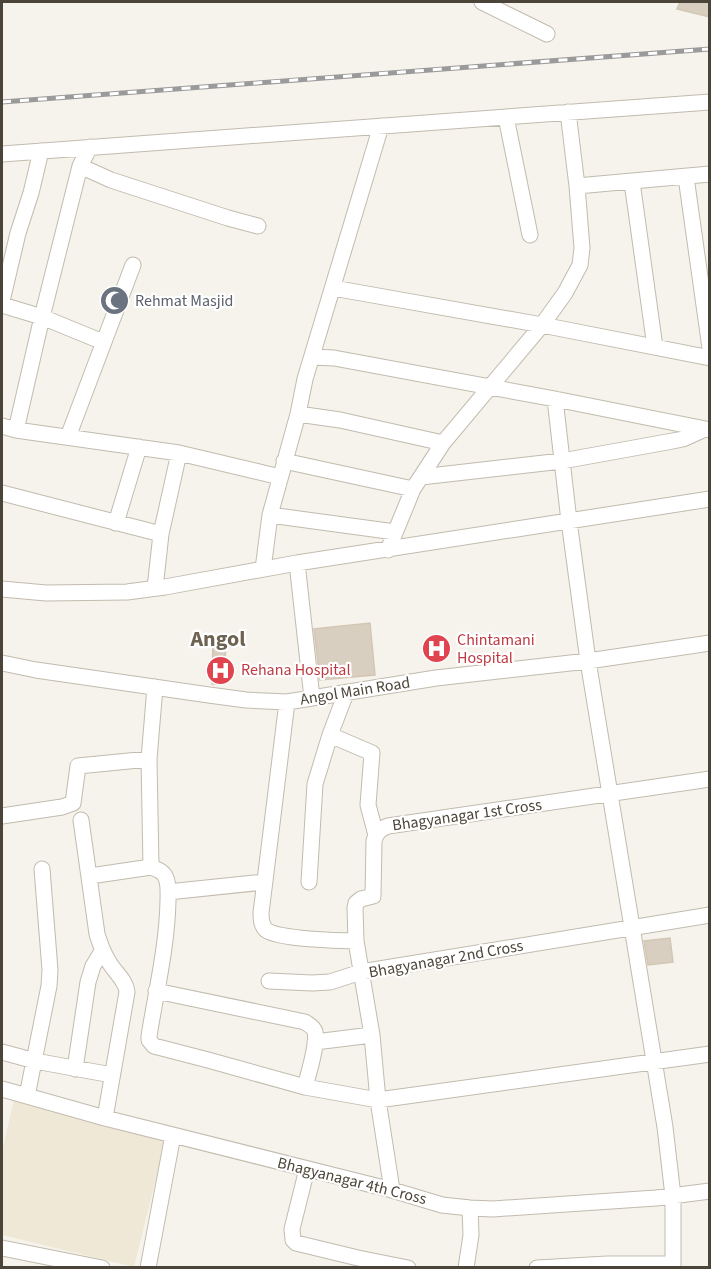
<svg xmlns="http://www.w3.org/2000/svg" width="711" height="1269" viewBox="0 0 711 1269" font-family="'Source Sans 3',sans-serif">
  <style>
    .education { fill: #efe8d6 }
    .building { fill: #d8cfc1; stroke: #d3c7b4; stroke-width: 1.5 }
    .lines { fill: none; stroke-linecap: round; stroke-linejoin: round }
    .minor-casing { stroke: #c2bbae; stroke-width: 17 }
    .minor { stroke: #fff; stroke-width: 15 }
    .rail-casing { stroke: #9a9a9a; stroke-width: 5 }
    .rail { stroke: #fff; stroke-width: 3; stroke-dasharray: 9; stroke-linecap: butt }
    .labels { text-anchor: middle; dominant-baseline: central; stroke-width: 4.5; stroke-linejoin: round; paint-order: stroke }
    .worship-label { font-size: 16px; fill: #5b616d; stroke: #fff; text-anchor: start }
    .health-label { font-size: 16px; fill: #be3a42; stroke: #fff; text-anchor: start }
    .street-label { font-size: 16px; fill: #4b4439; stroke: #fff }
    .district-label { font-size: 22px; font-weight: bold; fill: #6e6250; stroke: #fff }
  </style>
  <rect width="100%" height="100%" fill="#f6f3ec"/>
  <path class="education" d="M14,1100L166,1138L134,1267L2,1235V1151Z"/>
  <path class="building" d="M680,2H710V17L677,9Z
    M370,623L375,675L320,680L314,629Z
    M213,641H226L224,684H212Z
    M670,938L673,962L648,965L644,941Z"/>
  <g class="lines">
    <defs>
      <path id="minor" d="M482,2L547,34
        M506,117L530,235
        M2,154L710,102
        M80,166L111,180L228,218L258,226
        M686,177L710,348
        M632,182L655,347
        M577,186L710,174
        M333,288L542,325L710,358
        M2,301L18,233L31,193L41,151
        M2,305L42,317L103,342
        M312,357L334,358L555,399L710,430
        M555,399L569,521L588,661L665,1127L673,1196V1268
        M298,414L340,420L443,443
        M2,426L16,430L179,453L280,477
        M16,430L42,317L80,166L90,147
        M68,437L133,265
        M284,461L413,489
        M421,477L562,461L667,442L683,439L703,430
        M2,493L161,534
        M270,515L395,532
        M116,523L139,447
        M388,550L413,489L443,443L542,325L565,293L580,265L582,248L577,186L568,112
        M297,563L312,698
        M263,569L270,515L298,414L305,379L381,126
        M155,588L161,534L179,453
        M2,589L46,593L127,592L165,587L297,563L710,499
        M2,663L36,670L209,695L246,700L287,702L436,678L588,661L710,643
        M287,702L261,913C261,919 261,925 266,930C278,939 339,941 356,941
        M330,735L372,753L368,805L376,835
        M2,816L62,807L73,803L78,766L149,759
        M81,820L97,934C100,944 103,953 109,962C115,973 126,980 127,992L105,1118
        M151,867L149,759L155,687
        M90,876L151,867C158,870 163,871 166,878C169,885 168,894 168,901C167,947 156,992 149,1036V1040L154,1046L208,1060L305,1087L378,1100L710,1054
        M309,882L315,784L330,735L346,693
        M168,892L264,882
        M269,981L312,983L330,982L361,972L710,915
        M156,991L305,1022C309,1025 314,1027 315,1032C318,1044 308,1075 305,1087
        M315,1042L372,1035
        M2,1052L35,1061L112,1075
        M75,1069L88,982L93,966L102,951
        M2,1089L105,1118L392,1190L442,1205L470,1208L493,1209L656,1198L710,1191
        M27,1096L49,986L50,970L42,869
        M307,1169L292,1229L293,1240L296,1243L358,1258L408,1268
        M392,1190L378,1100L372,1035L356,941L355,908L356,903L361,899L373,896L374,841C376,833 380,829 388,826L710,779
        M2,1248L102,1268
        M148,1268L173,1135
        M466,1268L471,1235L470,1208
        M537,1268L607,1264H673"/>
    </defs>
    <use href="#minor" class="minor-casing"/>
    <use href="#minor" class="minor"/>
    <defs>
      <path id="rail" d="M2,102L710,49"/>
    </defs>
    <use href="#rail" class="rail-casing"/>
    <use href="#rail" class="rail"/>
  </g>
  <defs>
    <symbol id="mosque-disc" viewBox="-11 -11 22 22"><circle r="9.5" fill="#6b7280" stroke="#fff"/><path d="M3.5-4.9A6 6 0 1 0 3.5 4.9A5 5 0 1 1 3.5-4.9Z" fill="#fff"/></symbol>
    <symbol id="hospital-disc" viewBox="-11 -11 22 22"><circle r="9.5" fill="#e0444e" stroke="#fff"/><path d="M-5-5h3v3.5h4V-5h3V5h-3V1.5h-4V5h-3Z" fill="#fff"/></symbol>
  </defs>
  <g fill-rule="evenodd">
    <use href="#mosque-disc" x="98" y="284" width="33" height="33"/>
    <use href="#hospital-disc" x="420" y="632" width="33" height="33"/>
    <use href="#hospital-disc" x="204" y="654" width="33" height="33"/>
  </g>
  <g class="labels">
    <g class="worship-label">
      <text x="135" y="301">Rehmat Masjid</text>
    </g>
    <g class="health-label">
      <text x="457" y="640">Chintamani<tspan x="457" dy="18">Hospital</tspan></text>
      <text x="241" y="670">Rehana Hospital</text>
    </g>
    <g class="street-label">
      <text transform="translate(355 691) rotate(-9)">Angol Main Road</text>
      <text transform="translate(467 815) rotate(-8)">Bhagyanagar 1st Cross</text>
      <text transform="translate(446 959) rotate(-10)">Bhagyanagar 2nd Cross</text>
      <text transform="translate(352 1181) rotate(14)">Bhagyanagar 4th Cross</text>
    </g>
    <g class="district-label">
      <text x="218" y="639">Angol</text>
    </g>
  </g>
  <rect width="711" height="1269" fill="none" stroke="#4b4439" stroke-width="6"/>
</svg>
